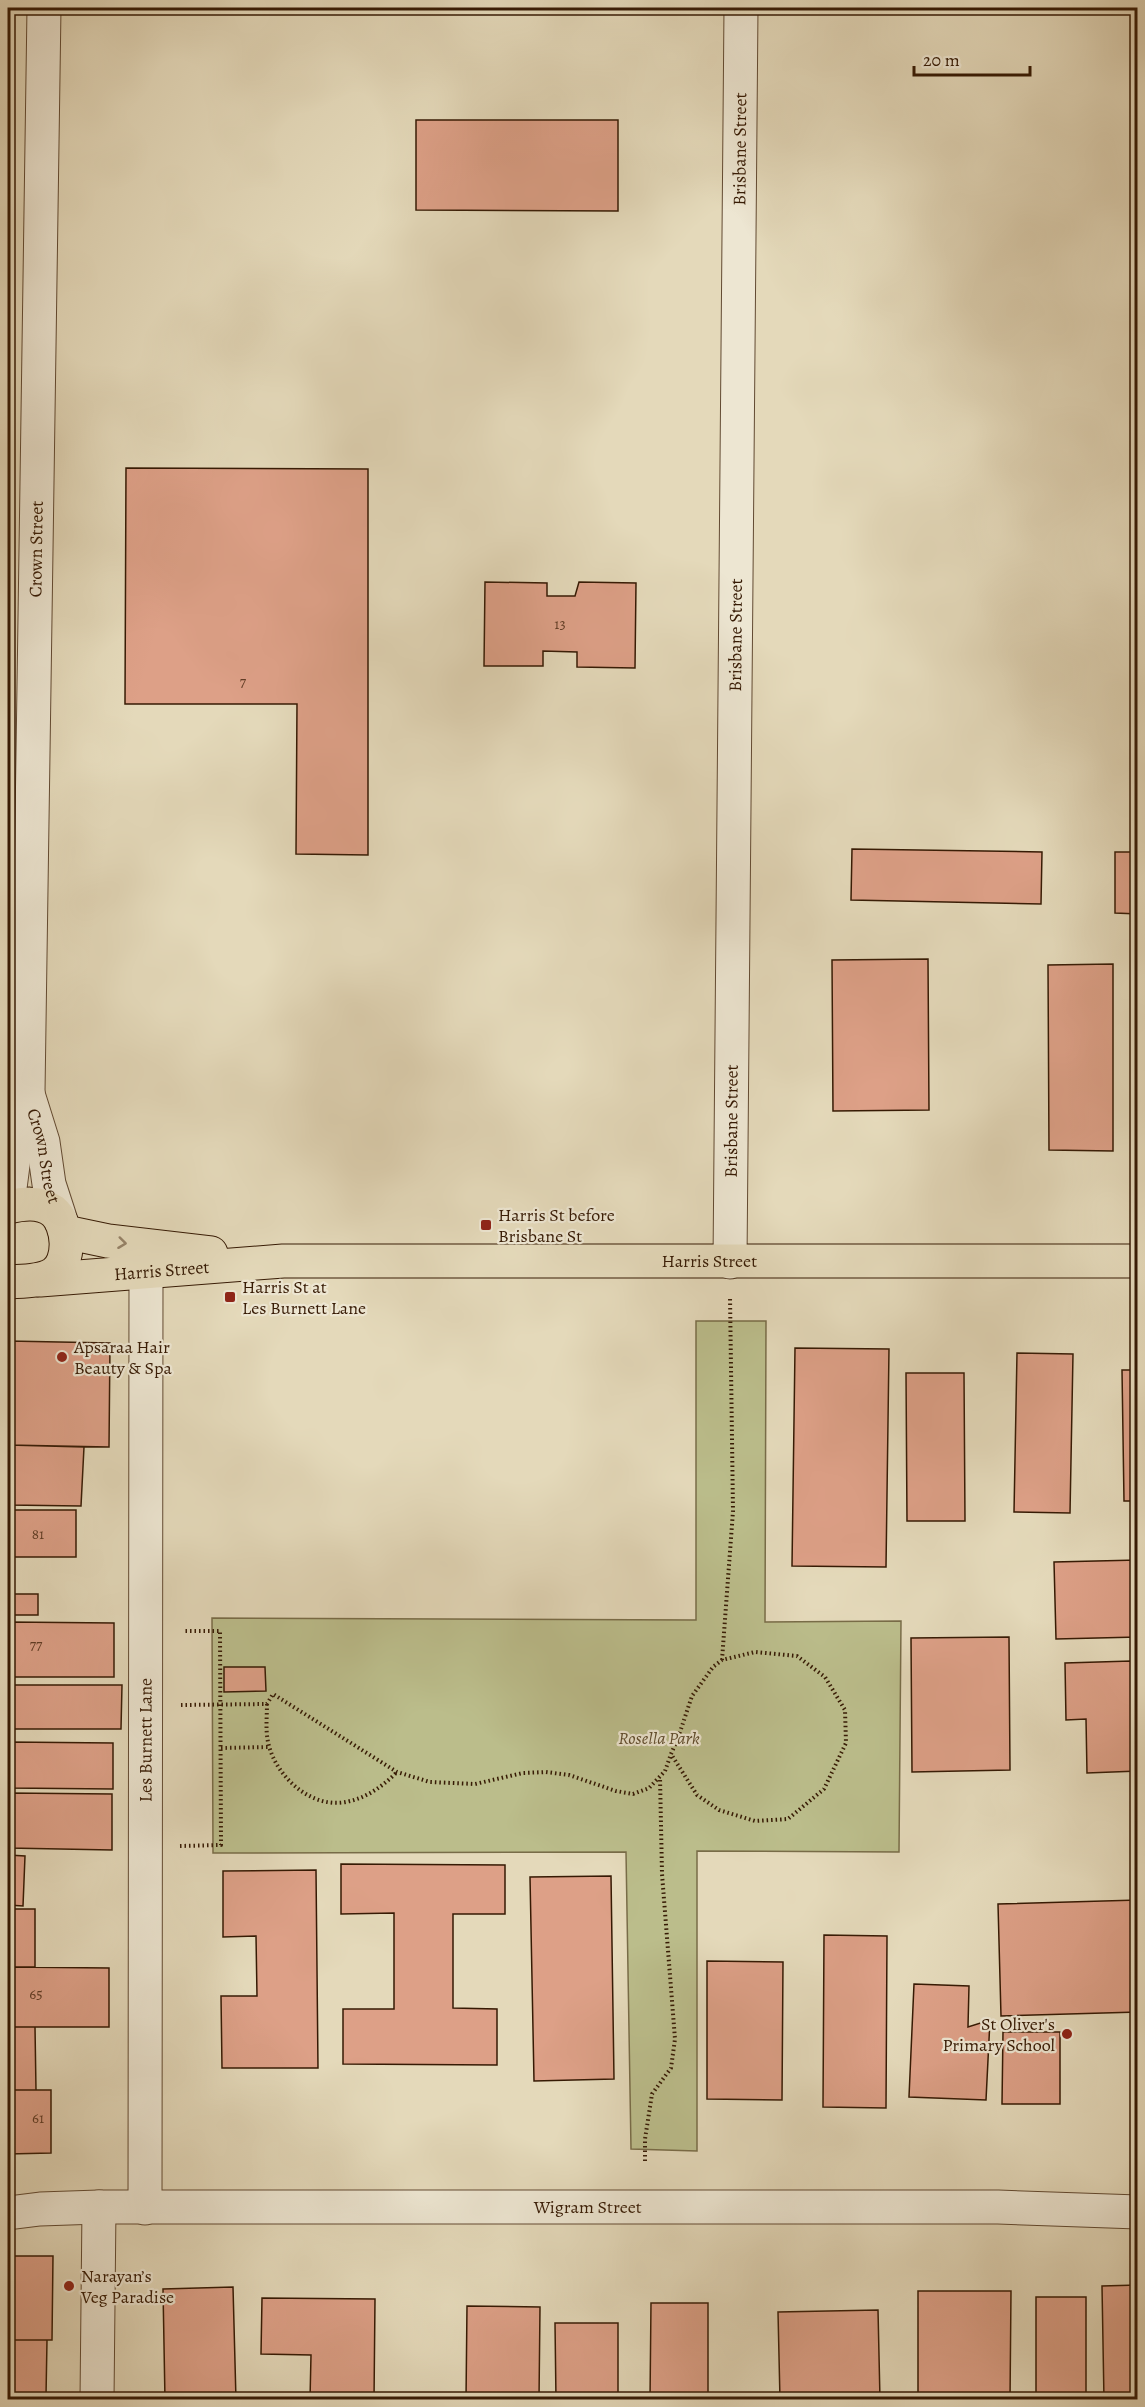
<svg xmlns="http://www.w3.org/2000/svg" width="1145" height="2407" viewBox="0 0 1145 2407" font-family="Alegreya,serif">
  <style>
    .green { fill: #bbbd8b; stroke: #786c48; stroke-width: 1.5 }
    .building { fill: #dda087; stroke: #361a04; stroke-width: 1.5 }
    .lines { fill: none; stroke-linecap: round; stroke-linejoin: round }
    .minor-casing { stroke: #624a32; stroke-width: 35 }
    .major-casing { stroke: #361a04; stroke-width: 35 }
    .path { stroke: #361a04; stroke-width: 4; stroke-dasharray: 1.5 3; stroke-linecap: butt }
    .minor { stroke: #ede6d2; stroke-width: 33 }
    .major { stroke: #e4d9ba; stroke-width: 33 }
    .oneway { stroke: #968368 }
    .poi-dot { fill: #8f2418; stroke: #ede6d2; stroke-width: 2 }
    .labels { text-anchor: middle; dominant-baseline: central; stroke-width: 4.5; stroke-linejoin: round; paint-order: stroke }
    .number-label { font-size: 15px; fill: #603c25 }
    .street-label { font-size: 18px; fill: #361a04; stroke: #ede6d2 }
    .poi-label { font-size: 18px; fill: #361a04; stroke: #ede6d2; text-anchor: start }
    .park-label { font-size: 18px; font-style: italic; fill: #5e4b2c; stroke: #ede6d2 }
  </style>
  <rect width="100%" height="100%" fill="#e4d9ba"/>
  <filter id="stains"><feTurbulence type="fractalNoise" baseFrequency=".00333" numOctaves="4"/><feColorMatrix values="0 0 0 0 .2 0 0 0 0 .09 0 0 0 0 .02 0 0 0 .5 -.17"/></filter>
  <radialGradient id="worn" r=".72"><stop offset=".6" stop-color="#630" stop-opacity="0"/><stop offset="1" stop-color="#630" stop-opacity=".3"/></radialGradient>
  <path class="green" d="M696,1321H766L765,1622L901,1621L899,1852L697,1851V2151L631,2149L626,1852L213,1853L212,1618L696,1620Z"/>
  <path class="building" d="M416,120H618V211L416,210Z
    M1135,426H1138V553H1134Z
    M126,468L368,469V855L296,854L297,704H125Z
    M485,582L547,583V596H575L579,582L636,583L635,668L577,667V652L543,651V666H484Z
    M852,849L1042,852L1041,904L851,900Z
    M1115,852H1138V914L1115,913Z
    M928,959L929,1110L833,1111L832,960Z
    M1113,964V1151L1049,1150L1048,965Z
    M8,1341L110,1343L109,1447L8,1445Z
    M795,1348L889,1349L886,1567L792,1566Z
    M1017,1353L1073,1354L1070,1513L1014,1512Z
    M1122,1370H1138V1501H1124Z
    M906,1373H964L965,1521H907Z
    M8,1445L84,1447L81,1506L8,1505Z
    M8,1510H76V1557H8Z
    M1138,1560V1637L1056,1639L1054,1562Z
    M8,1565H12V1594H38V1615H8Z
    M8,1622L114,1623V1677H8Z
    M1009,1637L1010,1770L912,1772L911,1638Z
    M1131,1661V1703H1138V1771L1087,1773L1086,1719L1066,1720L1065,1663Z
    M224,1667H265L266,1691L224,1692Z
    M8,1685H122L121,1729H8Z
    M8,1742L113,1743V1789L8,1788Z
    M8,1793L112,1794V1850L8,1848Z
    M8,1855L25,1856L23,1906L8,1905Z
    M341,1864L505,1865V1914H453V2008L497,2009V2065L343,2064V2009H394V1913L341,1914Z
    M316,1870L318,2068H222L221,1996H257L256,1936L223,1937V1871Z
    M611,1876L614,2079L534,2081L530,1877Z
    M1138,1900V2012L1001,2016L998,1904Z
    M8,1909H35V1967H8Z
    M824,1935L887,1936L886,2108L823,2107Z
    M707,1961L783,1962L782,2100L707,2099Z
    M8,1967L109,1968V2027H8Z
    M914,1984L969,1986L968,2027L990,2020L986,2100L909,2097Z
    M8,2027H35L36,2090H8Z
    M1003,2032H1060V2104H1002Z
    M8,2090H51V2153L8,2154Z
    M8,2256H53L52,2340H8Z
    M1138,2285V2400H1104L1102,2286Z
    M233,2287L236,2400H165L163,2289Z
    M918,2291H1011L1010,2400H918Z
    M1036,2297H1086V2400H1036Z
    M262,2298L375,2299L374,2400H310L311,2355L261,2354Z
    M651,2303H708V2400H650Z
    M467,2306L540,2307L539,2400H466Z
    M878,2310L880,2400H780L778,2312Z
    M555,2323H618V2400H556Z
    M8,2340H47L46,2396L8,2395Z
    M8,2395L28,2396V2400H8Z"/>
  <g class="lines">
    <defs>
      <g id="minor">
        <path id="s1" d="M28,1094L43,1142L49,1184L61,1221"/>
        <path id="s2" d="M8,1203L16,1142L28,1092L44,8"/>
        <path id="s3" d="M730,1262L741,8"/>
        <path id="s4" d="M145,2208L146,1273"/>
        <path id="s5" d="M8,2213L40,2209L99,2207H998L1138,2212"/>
        <path d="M97,2400L99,2207"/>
      </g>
      <g id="major">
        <path d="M8,1207C22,1204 39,1201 53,1211C69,1224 72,1262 53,1274C40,1282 23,1281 8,1282"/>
        <path d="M65,1232L108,1241L211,1253"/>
        <path id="s6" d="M40,1280L283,1261H1138"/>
      </g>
    </defs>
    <use href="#minor" class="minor-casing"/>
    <use href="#major" class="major-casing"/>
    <path class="path" d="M722,1660L733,1511L730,1296
      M267,1704C267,1718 265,1732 269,1746C278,1779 314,1811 350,1801C368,1797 384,1785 397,1772
      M181,1705L267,1704L273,1694L397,1772L430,1782L475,1784L523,1773L546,1772L569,1775L616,1791L633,1794L649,1788L665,1771L671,1754L678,1738L692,1696L713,1667L722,1660L755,1652L797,1656L825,1677L845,1710L846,1743L824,1789L788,1819L755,1821L719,1810L697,1795L671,1754
      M221,1748L269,1747
      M180,1846L221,1845L220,1631H183
      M645,2161V2139L652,2094L671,2068L675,2039L662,1874L660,1777"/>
    <use href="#minor" class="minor"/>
    <use href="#major" class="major"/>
  </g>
  <defs><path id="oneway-chevron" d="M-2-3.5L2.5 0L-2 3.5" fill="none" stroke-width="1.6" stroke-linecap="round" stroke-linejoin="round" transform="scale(1.5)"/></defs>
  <use class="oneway" href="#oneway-chevron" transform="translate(122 1243) rotate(7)"/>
  <g class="poi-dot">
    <rect x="480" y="1219" width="12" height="12" rx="3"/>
    <rect x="224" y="1291" width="12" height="12" rx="3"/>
    <circle cx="62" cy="1357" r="6"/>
    <circle cx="1067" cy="2034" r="6"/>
    <circle cx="69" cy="2286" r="6"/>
  </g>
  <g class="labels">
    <g class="number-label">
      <text x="560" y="624">13</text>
      <text x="243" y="682">7</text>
      <text x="38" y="1534">81</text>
      <text x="36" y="1645">77</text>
      <text x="36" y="1994">65</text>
      <text x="38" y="2118">61</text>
    </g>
    <g class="street-label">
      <text stroke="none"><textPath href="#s3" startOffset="1113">Brisbane Street</textPath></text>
      <text stroke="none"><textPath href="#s2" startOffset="656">Crown Street</textPath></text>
      <text stroke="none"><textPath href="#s3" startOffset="627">Brisbane Street</textPath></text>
      <text stroke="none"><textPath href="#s3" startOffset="141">Brisbane Street</textPath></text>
      <text stroke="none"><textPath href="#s1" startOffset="64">Crown Street</textPath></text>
      <text stroke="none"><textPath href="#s6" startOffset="670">Harris Street</textPath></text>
      <text stroke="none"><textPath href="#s6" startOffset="122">Harris Street</textPath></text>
      <text stroke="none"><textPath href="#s4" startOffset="468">Les Burnett Lane</textPath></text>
      <text stroke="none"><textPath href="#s5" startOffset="580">Wigram Street</textPath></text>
    </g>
    <g class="poi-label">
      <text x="498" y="1215">Harris St before<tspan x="498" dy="21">Brisbane St</tspan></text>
      <text x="242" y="1287">Harris St at<tspan x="242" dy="21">Les Burnett Lane</tspan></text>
      <text x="74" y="1347">Apsaraa Hair<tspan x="74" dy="21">Beauty &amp; Spa</tspan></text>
      <text x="1055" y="2024" text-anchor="end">St Oliver's<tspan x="1055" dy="21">Primary School</tspan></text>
      <text x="81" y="2276">Narayan’s<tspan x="81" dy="21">Veg Paradise</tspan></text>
    </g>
    <g class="park-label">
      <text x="659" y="1738">Rosella Park</text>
    </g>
  </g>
  <rect width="1145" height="2407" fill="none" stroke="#e4d9ba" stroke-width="30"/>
  <rect x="9" y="9" width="1127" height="2389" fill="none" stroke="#361a04" stroke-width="3"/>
  <rect x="15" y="15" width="1115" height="2377" fill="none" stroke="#361a04" stroke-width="1.5"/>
  <path d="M914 66v9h116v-9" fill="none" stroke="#361a04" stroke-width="3"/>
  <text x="923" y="66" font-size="18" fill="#361a04" stroke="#ede6d2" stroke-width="4.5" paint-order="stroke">20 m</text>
  <rect width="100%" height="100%" filter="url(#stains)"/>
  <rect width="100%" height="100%" fill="url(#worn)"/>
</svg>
